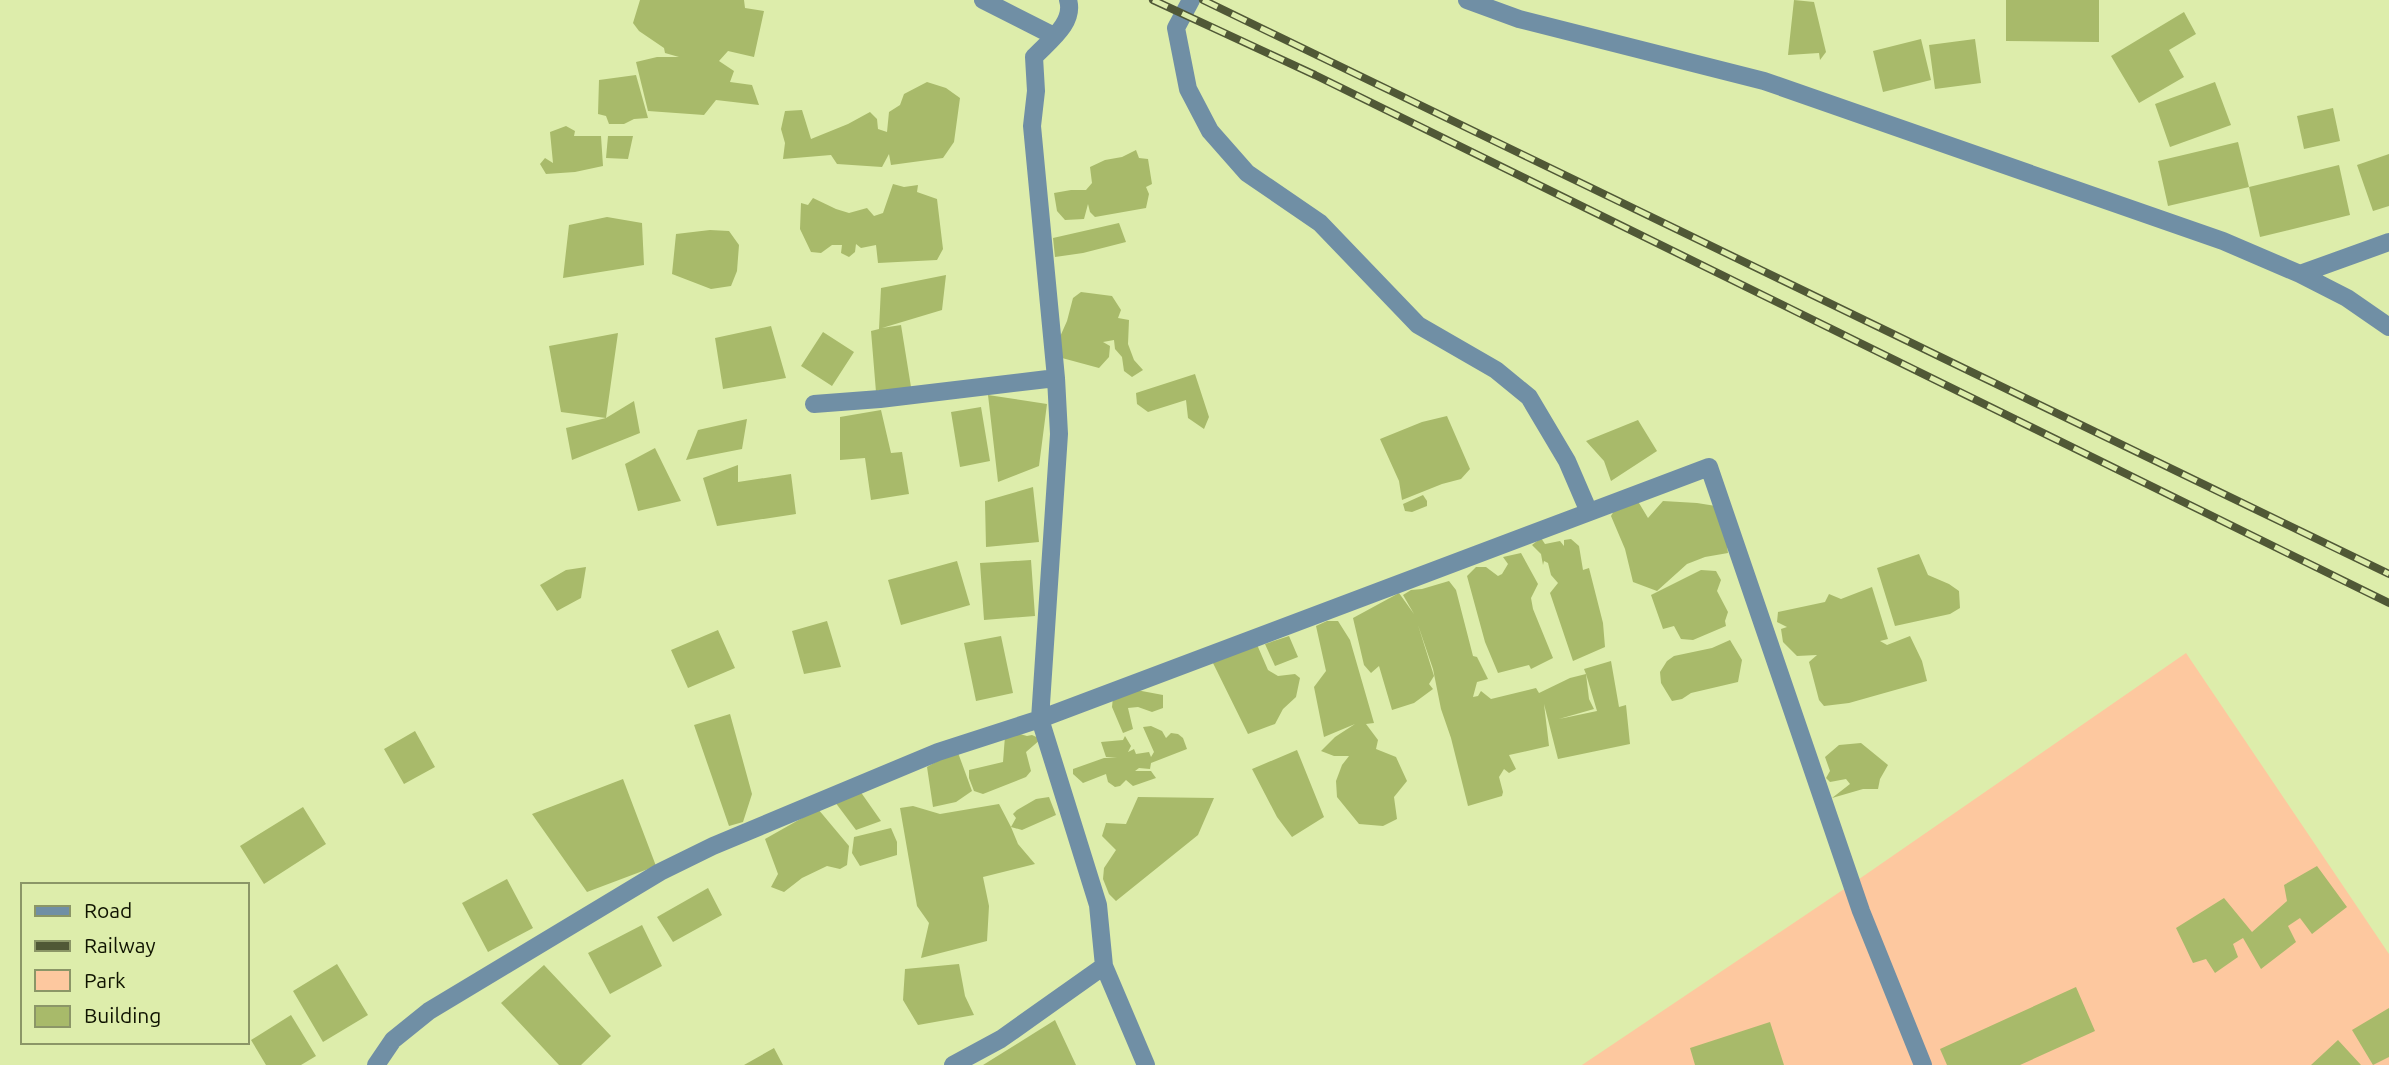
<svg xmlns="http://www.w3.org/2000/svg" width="2389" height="1065" viewBox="0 0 2389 1065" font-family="Ubuntu,sans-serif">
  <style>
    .green { fill: #fdc89f }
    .building { fill: #a8ba6a; fill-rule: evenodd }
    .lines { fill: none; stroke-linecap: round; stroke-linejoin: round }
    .minor { stroke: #708fa5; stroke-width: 18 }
    .rail-casing { stroke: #505836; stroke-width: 8 }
    .rail { stroke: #ddedab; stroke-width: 5; stroke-dasharray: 16; stroke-linecap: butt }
  </style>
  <rect width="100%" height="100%" fill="#ddedab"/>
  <path class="green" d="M2186,653L2389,954V1065H1930L1913,1017L1929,1065H1582L1865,875Z"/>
  <path class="building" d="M640,0H744L745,8L764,11L754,57L728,51L719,61L734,71L730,82L752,85L759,105L716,100L704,115L648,111L636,62L657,57H679L665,53L664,48L639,31L633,23Z
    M1794,0L1814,2L1826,52L1820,60L1819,53L1788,55Z
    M2006,0H2099V42L2006,41Z
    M2184,12L2196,34L2169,50L2184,77L2139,103L2111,56Z
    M1921,39L1931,80L1883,92L1873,51Z
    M1975,39L1981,83L1935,89L1929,45Z
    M636,75L648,118L634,119L624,124H609L606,116L598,114L599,80Z
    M927,82L946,88L960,98L954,142L943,158L891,165L889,154L882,167L837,164L831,155L783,159L785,143L781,129L785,111L802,110L811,139L848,124L870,112L877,119L878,129L887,132L889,112L900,105L904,94Z
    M2215,82L2231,125L2170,147L2155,104Z
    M2333,108L2340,141L2304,149L2297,116Z
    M566,126L575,131L574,136H601L603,166L575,172L546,174L540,164L545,158L553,163L550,132Z
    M608,136H633L628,159L606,158Z
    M2238,142L2249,187L2168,206L2158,161Z
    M1136,150L1139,158L1148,159L1152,184L1146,187L1149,194L1146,208L1095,217L1090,212L1088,204L1084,219L1065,220L1057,211L1054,193L1071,190H1086L1092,183L1090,167L1105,160L1122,157Z
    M2389,154V206L2373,211L2357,165Z
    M2339,165L2350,215L2260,237L2249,187Z
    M893,184L904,187L918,185L917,192L937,199L943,249L937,260L878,263L876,245L861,248L856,244L855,252L849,257L841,253L842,245H832L821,253L811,252L800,229L801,203L808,205L813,198L836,209L849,213L867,208L874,216L883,213Z
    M607,217L642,223L644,265L563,278L569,225Z
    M1119,223L1126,242L1083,253L1055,257L1053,238Z
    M710,230L729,231L739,245L737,271L731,286L711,289L672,274L676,234Z
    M946,275L942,310L882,328L901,325L911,387L876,392L871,331L879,329L881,288Z
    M1081,292L1112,296L1121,310L1118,318L1129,320L1128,344L1134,360L1143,370L1132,377L1124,371L1122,357L1115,349L1114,340L1103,342L1110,346L1109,357L1099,368L1062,358L1059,339L1067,321L1073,298Z
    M771,326L786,378L723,389L715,338Z
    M823,332L854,352L832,386L801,366Z
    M618,333L606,418L634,401L640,433L572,460L566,428L606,418L561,412L549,346Z
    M1195,374L1209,417L1204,429L1188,418L1186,400L1148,412L1137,404L1136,393Z
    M988,395L1047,404L1039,466L998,482Z
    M981,407L990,461L960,467L951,412Z
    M881,410L891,453L902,452L909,494L871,500L865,458L840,460V417Z
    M1447,416L1470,469L1461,479L1442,484L1402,500L1399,481L1380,439L1422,422Z
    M747,419L742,449L686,460L698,430Z
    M1638,420L1657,451L1611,481L1604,461L1586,441Z
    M655,448L681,501L638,511L625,464Z
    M738,465V482L791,474L796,514L717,526L703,478Z
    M1033,487L1039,542L986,547L985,501Z
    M1423,495L1427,501V506L1412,512L1405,511L1403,504Z
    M1636,498L1648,518L1663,501L1697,503L1722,507L1728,553L1705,557L1687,564L1657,591L1633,582L1625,549L1611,516L1618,504Z
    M1541,538L1545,544L1560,541L1564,546V540L1571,539L1579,546L1583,570L1589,568L1603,623L1605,647L1573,661L1550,593L1558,583L1551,575L1548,563L1544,561L1543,565L1541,554L1532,545Z
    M1521,553L1538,584L1531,598L1533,609L1553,658L1531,669L1529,665L1498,673L1485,642L1467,576L1476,567H1486L1498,576L1502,574L1508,564L1503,557Z
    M1919,554L1928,575L1949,584L1959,591L1960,608L1950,614L1895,626L1877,568Z
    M1031,560L1035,616L984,620L980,563Z
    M957,561L970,605L901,625L888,580Z
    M586,567L581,598L557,611L540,585L566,570Z
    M1701,570L1716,571L1721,580L1717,591L1728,612L1725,621L1726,626L1693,640L1681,639L1674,626L1663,629L1651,595Z
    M1449,581L1456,590L1473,656L1477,657L1488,679L1477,682L1473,697L1478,696L1481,691L1491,699L1536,688L1539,693L1570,678L1586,674L1584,669L1611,661L1619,707L1626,705L1630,744L1558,759L1544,704L1549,746L1509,755L1516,769L1509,773L1504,769L1499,777L1503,792L1502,796L1468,806L1451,738L1441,709L1433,669L1418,625L1434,676L1429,684L1433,689L1414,703L1392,710L1379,666L1371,673L1364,665L1353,618L1399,593L1414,614L1403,595L1411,590L1422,589ZM1586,674L1597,711L1559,719L1594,709L1589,699Z
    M1872,587L1888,639L1880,641L1887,645L1910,636L1922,661L1927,681L1849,703L1824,706L1819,700L1809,662L1817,655L1797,656L1783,642L1781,629L1787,627L1777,622L1778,612L1825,602L1829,594L1841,599Z
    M827,621L841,667L804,674L792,631Z
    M1327,621H1338L1350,640L1374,723L1366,724L1378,740L1376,749L1396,757L1407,781L1394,797L1397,819L1383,826L1359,824L1337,797L1336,781L1342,765L1349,756H1334L1321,751L1335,737L1355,724L1324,737L1314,687L1326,671L1316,626Z
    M718,630L735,668L688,688L671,650Z
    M1001,636L1013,693L976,701L964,643Z
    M1289,636L1298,657L1275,666L1265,644Z
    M1255,640L1268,670L1278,676L1295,674L1300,678L1296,697L1283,709L1275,724L1248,734L1211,659Z
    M1730,640L1742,660L1738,682L1691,693L1682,699L1672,701L1661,683L1660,672L1667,661L1674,656L1712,648Z
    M1131,689L1163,695V708L1152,712L1138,707L1128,708L1133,729L1123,733L1112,707L1113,697Z
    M730,714L752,794L743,822L729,826L694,725Z
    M1151,726L1162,731L1166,738L1171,733L1178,734L1183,738L1187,749L1151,763L1150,769L1139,768L1135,771H1151L1156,778L1133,786L1126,780L1120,786L1115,787L1108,782L1106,774L1083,783L1073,774V769L1104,758H1117L1106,757L1101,742L1123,740L1125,736L1131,746L1128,752L1134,749L1136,754L1149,752L1151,757L1154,752L1143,727Z
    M415,731L435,767L404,784L384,749Z
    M1016,733L1027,736L1032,735L1041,739L1026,752L1031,771L1026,777L983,794L974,791L969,778V770L1003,762L1005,736Z
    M1861,743L1888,765L1880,779L1878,789H1863L1832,798L1850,784L1846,779L1830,782L1826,778L1830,771L1825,757L1839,745Z
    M957,750L972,791L956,802L933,807L927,767Z
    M1297,750L1324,817L1292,837L1277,817L1252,769Z
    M623,779L656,866L587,892L532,814Z
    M860,791L881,821L856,830L835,802Z
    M1049,797L1056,815L1022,830L1011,827L1018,844L1035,864L983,877L989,906L987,941L921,958L929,923L917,906L900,808L913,806L940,814L999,804L1011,827L1016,818L1013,814L1017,810L1036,799Z
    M1138,797L1214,798L1198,835L1116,901L1109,894L1103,879L1104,868L1116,850L1102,836L1106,823L1126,824Z
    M303,807L326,844L264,884L240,846Z
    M818,809L849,846L847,865L840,869L827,866L802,878L784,892L771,887L778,874L765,839Z
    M891,828L897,842V855L860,866L852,853L854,837Z
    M2317,866L2347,907L2312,934L2300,918L2288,926L2296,942L2261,969L2243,938L2233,944L2238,957L2215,973L2206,959L2193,963L2176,928L2224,898L2252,932L2287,901L2284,885Z
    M507,879L533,928L488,952L462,903Z
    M708,888L722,915L673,942L657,917Z
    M642,925L662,966L610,994L588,953Z
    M337,964L368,1015L323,1042L293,991Z
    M959,964L965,996L974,1015L918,1025L903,1000L905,969Z
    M544,965L611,1036L581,1065H559L501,1003Z
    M2076,987L2095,1031L2020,1065H1947L1940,1049Z
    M2389,1008V1057L2373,1065L2352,1030Z
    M291,1015L316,1056L301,1065H266L251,1040Z
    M1055,1020L1076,1065H983Z
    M1770,1022L1784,1065H1695L1690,1048Z
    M2338,1040L2361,1065H2311Z
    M774,1048L783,1065H744Z"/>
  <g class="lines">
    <path class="minor" d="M983,0L1054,36
      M1068,0C1075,23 1049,41 1034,57L1036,91L1032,126L1056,378L1059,434L1040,719L1098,905L1104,966L1146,1065
      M1191,0L1176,28L1188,89L1210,131L1247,173L1320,223L1418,325L1496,370L1529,397L1567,461L1589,512
      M1467,0L1519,19L1764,81L2223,241L2300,274L2389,242
      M2300,274L2347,298L2389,327
      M814,404L880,399L1056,378
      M376,1065L393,1040L429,1011L660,872L713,846L938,752L1040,719L1709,467L1861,911L1923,1065
      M953,1065L1001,1039L1104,966"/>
    <defs>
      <path id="rail" d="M1153,0L1315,75L2389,603
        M1203,0L2389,574"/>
    </defs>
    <use href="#rail" class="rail-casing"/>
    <use href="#rail" class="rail"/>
  </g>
  <rect x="21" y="883" width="228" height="161" fill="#ddedab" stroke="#8b9667" stroke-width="2"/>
  <rect x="35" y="906" width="35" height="10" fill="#708fa5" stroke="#8b9667" stroke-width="2"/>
  <text x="84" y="918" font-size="21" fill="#0f1300">Road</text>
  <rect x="35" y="941" width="35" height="10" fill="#505836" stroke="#8b9667" stroke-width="2"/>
  <text x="84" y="953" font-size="21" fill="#0f1300">Railway</text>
  <rect x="35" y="970" width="35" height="21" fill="#fdc89f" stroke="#8b9667" stroke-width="2"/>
  <text x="84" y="988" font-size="21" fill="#0f1300">Park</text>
  <rect x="35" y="1006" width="35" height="21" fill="#a8ba6a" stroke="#8b9667" stroke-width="2"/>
  <text x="84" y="1023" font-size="21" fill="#0f1300">Building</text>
</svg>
